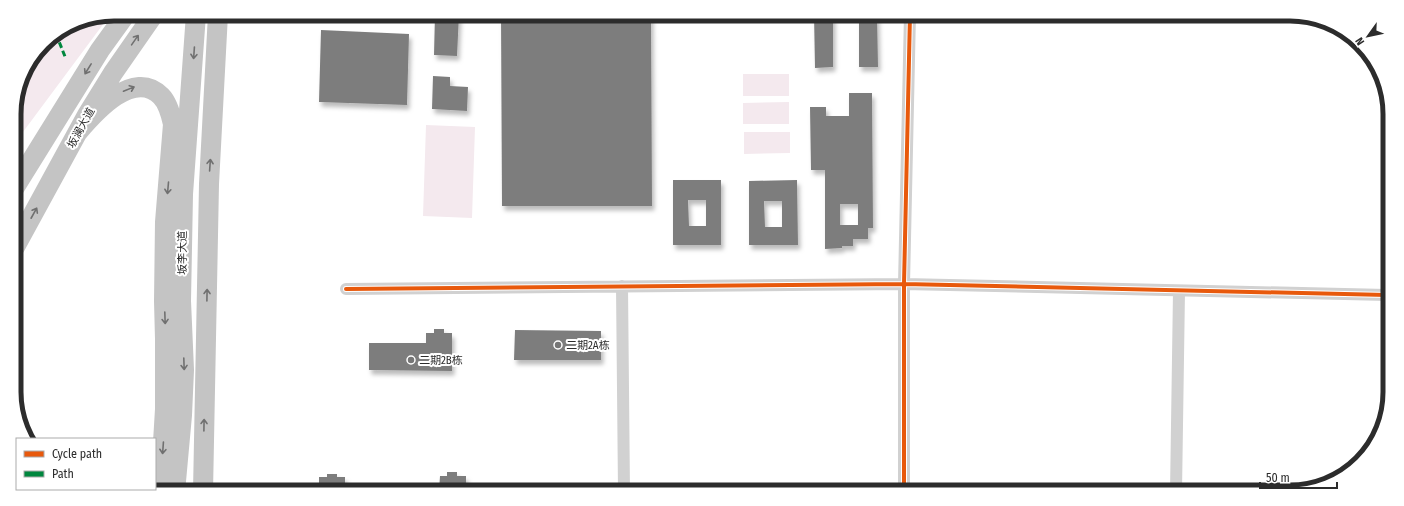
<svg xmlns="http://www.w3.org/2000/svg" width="1404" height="506" viewBox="0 0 1404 506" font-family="'Fira Sans Condensed','Noto Sans SC',sans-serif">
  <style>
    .green { fill: #f4e9ee }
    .building { fill: #7d7d7d; fill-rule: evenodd; filter: url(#shadow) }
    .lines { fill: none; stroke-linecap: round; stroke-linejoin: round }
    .minor { stroke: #d1d1d1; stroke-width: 12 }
    .primary { stroke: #c4c4c4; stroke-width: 20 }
    .quiet { stroke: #00873e; stroke-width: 3; stroke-dasharray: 6 3; stroke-linecap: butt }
    .cycleway-casing { stroke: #fff; stroke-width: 6 }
    .cycleway { stroke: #e8590c; stroke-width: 4 }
    .oneway { stroke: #707070 }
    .poi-dot { fill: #767676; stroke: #fff; stroke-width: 1.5 }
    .labels { text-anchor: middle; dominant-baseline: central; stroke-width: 4; stroke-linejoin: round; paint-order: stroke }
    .street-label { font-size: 11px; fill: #2c2c2c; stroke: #fff }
    .poi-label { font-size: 11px; fill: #2c2c2c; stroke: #fff; text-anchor: start }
    .rim { fill: none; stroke: #2c2c2c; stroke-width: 5 }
  </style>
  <defs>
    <filter id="shadow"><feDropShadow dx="2.5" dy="4.5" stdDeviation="2" flood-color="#0004"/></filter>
  </defs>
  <rect width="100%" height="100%" fill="#fff"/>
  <path class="green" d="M110,15L20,136L14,138V107L24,69L48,39L76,22Z
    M743,74H789V96H743Z
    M789,102V124H743V103Z
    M426,125L475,127L472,218L423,216Z
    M744,132H790V153L744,154Z"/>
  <path class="building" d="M435,14H459L457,56L434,55Z
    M501,14H651L652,206H502Z
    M814,14H833V67L815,68Z
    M859,14H877L878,67H859Z
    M321,30L409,34L407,105L319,102Z
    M433,76L450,77V86L468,87L467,111L432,109Z
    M849,93H872L873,228H868V239H853V246H842V248L825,249V170H811L810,107H826V116H849ZM840,204H858V225H840Z
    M673,180H721V245H673ZM688,200H706V226H689Z
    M797,180L798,245H749V181ZM764,201H782V227H765Z
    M434,329H444V333H452V371L369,370V343H426V333H434Z
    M515,330L601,331V360H514Z
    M447,472H457V476H466V492H439L440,476H447Z
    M327,474H337V477H345V492H319V477H327Z"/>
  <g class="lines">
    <path class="minor" d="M622,286L624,492
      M346,289L904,284L1387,295
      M904,492V284L910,14
      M1176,492L1179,291"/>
    <path class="primary" d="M78,132C95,112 134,68 161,96C168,103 171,115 173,124L165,222L164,301L165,339V409L160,492
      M15,187L100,50L126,14
      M15,247L87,115L113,73L154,14
      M175,492L182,415L184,370L181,301L183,194L196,14
      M203,492L209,184L218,14"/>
    <path class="quiet" d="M56,34L66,59"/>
    <defs>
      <path id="cycleway" d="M346,289L904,284L1387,295
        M904,492V284L910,14"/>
    </defs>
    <use href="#cycleway" class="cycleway-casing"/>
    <use href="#cycleway" class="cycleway"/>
  </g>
  <defs><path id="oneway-shaft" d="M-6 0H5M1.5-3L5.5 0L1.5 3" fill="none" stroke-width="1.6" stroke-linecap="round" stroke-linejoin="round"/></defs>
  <g class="oneway">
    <use href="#oneway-shaft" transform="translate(135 40) rotate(-55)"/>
    <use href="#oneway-shaft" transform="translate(194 53) rotate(94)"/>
    <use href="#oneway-shaft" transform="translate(88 69) rotate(122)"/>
    <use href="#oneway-shaft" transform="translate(129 89) rotate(-22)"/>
    <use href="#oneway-shaft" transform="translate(210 165) rotate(-86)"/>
    <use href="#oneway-shaft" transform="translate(168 188) rotate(95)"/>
    <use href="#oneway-shaft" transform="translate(34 213) rotate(-61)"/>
    <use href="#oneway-shaft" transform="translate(207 295) rotate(-89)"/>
    <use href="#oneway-shaft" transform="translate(165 318) rotate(88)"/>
    <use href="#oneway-shaft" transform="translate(184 364) rotate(88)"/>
    <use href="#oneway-shaft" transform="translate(204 425) rotate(-89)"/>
    <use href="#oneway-shaft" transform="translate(163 448) rotate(94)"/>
  </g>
  <g class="poi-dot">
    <circle cx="558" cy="345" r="4"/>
    <circle cx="411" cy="360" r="4"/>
  </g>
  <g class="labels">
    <g class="street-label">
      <text transform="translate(81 128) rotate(-61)">坂澜大道</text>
      <text transform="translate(182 253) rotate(-90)">坂李大道</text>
    </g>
    <g class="poi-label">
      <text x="566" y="345">二期2A栋</text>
      <text x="419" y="360">二期2B栋</text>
    </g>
  </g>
  <path d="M0 0H1404V506H0ZM114 21H1290A93 93 0 0 1 1383 114V392A93 93 0 0 1 1290 485H114A93 93 0 0 1 21 392V114A93 93 0 0 1 114 21Z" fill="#fff" fill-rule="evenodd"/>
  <path class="rim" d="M114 21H1290A93 93 0 0 1 1383 114V392A93 93 0 0 1 1290 485H114A93 93 0 0 1 21 392V114A93 93 0 0 1 114 21Z"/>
  <rect x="16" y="438" width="140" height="52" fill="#ffffff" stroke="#ababab"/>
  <rect x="24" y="451" width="20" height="6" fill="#e8590c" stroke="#ababab"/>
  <text x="52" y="458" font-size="12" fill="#2c2c2c">Cycle path</text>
  <rect x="24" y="471" width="20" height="6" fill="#00873e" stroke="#ababab"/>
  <text x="52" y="478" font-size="12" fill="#2c2c2c">Path</text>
  <g transform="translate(1368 36) rotate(237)" stroke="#ffffff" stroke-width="3" paint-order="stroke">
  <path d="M0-3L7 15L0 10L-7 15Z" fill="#2c2c2c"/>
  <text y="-6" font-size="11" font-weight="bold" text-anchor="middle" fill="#2c2c2c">N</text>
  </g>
  <path d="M1260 482v6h77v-6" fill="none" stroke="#2c2c2c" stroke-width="2"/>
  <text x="1266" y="482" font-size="12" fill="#2c2c2c" stroke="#ffffff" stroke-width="3" paint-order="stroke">50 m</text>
</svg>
